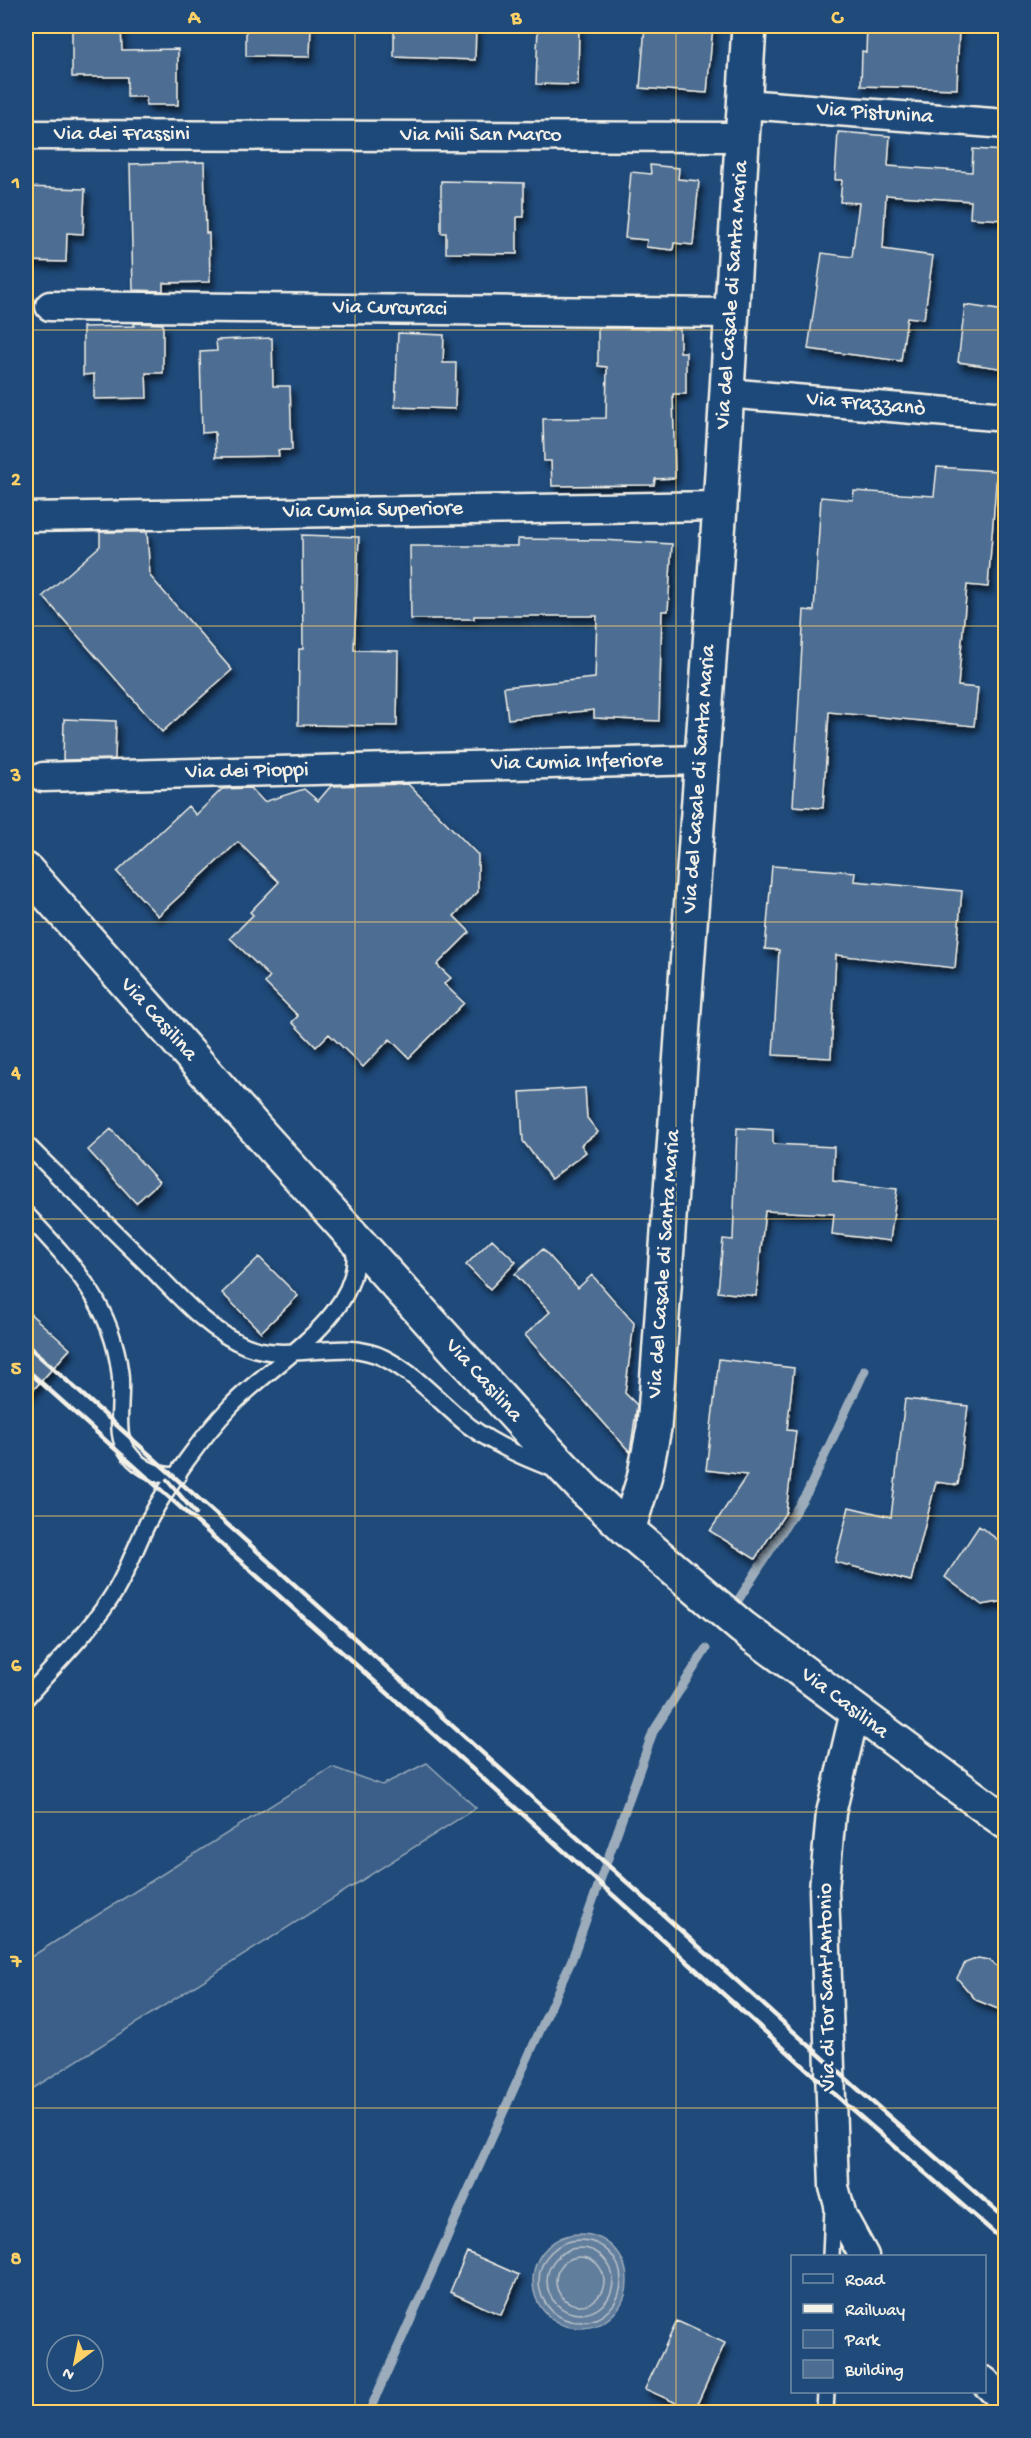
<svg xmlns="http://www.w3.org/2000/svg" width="1031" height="2438" viewBox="0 0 1031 2438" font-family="'Gochi Hand',sans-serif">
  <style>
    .green { fill: #3a5f88; stroke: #97a8b8; stroke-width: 1.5 }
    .water { fill: #627e9d; stroke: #9cacbb; stroke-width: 1.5 }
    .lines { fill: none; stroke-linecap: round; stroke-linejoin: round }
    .shore { stroke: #bac3ca; stroke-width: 1.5 }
    .stream { stroke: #9cacbb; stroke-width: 9 }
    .building { fill: #4d6e92; stroke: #f4f1e8; stroke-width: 1.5; filter: url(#shadow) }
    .service-casing { stroke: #f4f1e8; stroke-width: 20 }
    .minor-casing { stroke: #f4f1e8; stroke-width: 33 }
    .tertiary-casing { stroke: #f4f1e8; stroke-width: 38 }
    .primary-casing { stroke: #f4f1e8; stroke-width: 38 }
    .service { stroke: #1f4a7a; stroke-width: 15 }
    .minor { stroke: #1f4a7a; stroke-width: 28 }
    .tertiary { stroke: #1f4a7a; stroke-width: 33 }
    .primary { stroke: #1f4a7a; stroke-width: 33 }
    .rail { stroke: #f4f1e8; stroke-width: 4.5 }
    .grid { fill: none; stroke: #ffd166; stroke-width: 1.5; stroke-opacity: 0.55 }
    .labels { text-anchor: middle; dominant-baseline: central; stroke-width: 5; stroke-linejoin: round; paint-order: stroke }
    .street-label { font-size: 22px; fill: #f4f1e8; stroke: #1f4a7a }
    .neatline { fill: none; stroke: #ffd166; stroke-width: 2 }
    .grid-label { font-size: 20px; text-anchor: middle; font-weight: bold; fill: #ffd166 }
  </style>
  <defs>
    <filter id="shadow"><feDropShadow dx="3.5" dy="6" stdDeviation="3" flood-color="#0009"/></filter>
  </defs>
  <rect width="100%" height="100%" fill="#1f4a7a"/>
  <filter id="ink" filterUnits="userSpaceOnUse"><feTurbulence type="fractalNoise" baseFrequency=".0167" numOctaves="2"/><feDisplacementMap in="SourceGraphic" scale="12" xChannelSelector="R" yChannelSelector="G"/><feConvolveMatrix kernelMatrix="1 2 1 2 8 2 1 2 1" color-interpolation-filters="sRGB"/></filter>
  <g filter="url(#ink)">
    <path class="green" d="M427,1763L476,1808L26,2093V1960L332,1767L382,1785Z"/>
    <path class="water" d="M533 2281a47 47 0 1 1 94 0a47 47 0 1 1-94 0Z"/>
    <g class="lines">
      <path class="shore" d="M539 2281a41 41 0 1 1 82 0a41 41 0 1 1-82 0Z
        M547 2281a33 33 0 1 1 66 0a33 33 0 1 1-66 0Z
        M556 2281a24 24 0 1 1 48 0a24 24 0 1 1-48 0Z"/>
      <path class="stream" d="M737,1602L808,1491L865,1370
        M369,2412L572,1959L653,1732L706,1649"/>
    </g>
    <path class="building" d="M72,26H121L122,50L178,49V105H146V97H127V77H72Z
      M246,26H311L310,57L246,56Z
      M394,26H476L475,60L394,57Z
      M538,26H579L578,85L536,84Z
      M645,26H713L707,93L640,88Z
      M867,26H959L957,89L861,86L862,51L866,52Z
      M838,132L890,136L888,166L972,172L973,149L1005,151V220L970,218L971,201L886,195L883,249L933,256L924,319L907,317L901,361L808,349L822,253L852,257L859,203L840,202L842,180H835Z
      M204,162L206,233H209L210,282L163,283V291L133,290L130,164Z
      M650,165L679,168L678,179L699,181L693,245L674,243L673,250L646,247L647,240L625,238L631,172L651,174Z
      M441,181L524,183V217H517V254L446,253V233H441Z
      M26,187L85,189L83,234L67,233L66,262L26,261Z
      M965,305L1005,311V369L958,362Z
      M134,323L163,324V373H146L147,398L94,399V374L83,375V327L134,326Z
      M598,328L680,329V352H686V394H673L675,478L655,479L654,485L552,486L551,461H544L543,419L606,418L607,367L598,366Z
      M398,333L444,335L443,363H456L455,409L395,407Z
      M272,338L273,386H290L292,450H278L279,456L216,457L215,432L202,433L200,352L217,351L216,340Z
      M937,467L997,471L988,587L967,585L958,686L978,688L974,726L829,712L823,808L793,806L804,610L814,611L821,497L853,500L854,491L934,496Z
      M100,532H147L150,576L232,670L162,732L43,596L100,546Z
      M302,535L359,537L354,650L398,651L397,726L298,725L299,649H303Z
      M518,539L602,540L672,544L668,611H662L659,721L594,718V710L508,719L504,687L595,678L597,616H474V619H411L410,546H518Z
      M64,719L116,721L115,759L63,760Z
      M408,784L478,855V892L454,916L470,932L437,965L451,978L444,984L464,1003L409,1058L390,1039L363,1067L329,1034L316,1047L292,1022L298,1016L265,983L270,977L230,938L253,915L250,912L279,882L238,842L158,916L117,872L188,806L196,815L222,789L251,788L264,802L304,789L318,801L331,786Z
      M772,866L855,872L854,881L962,891L955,968L836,955L831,1058L773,1055L779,950L765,949Z
      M585,1088L587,1118L598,1132L581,1145L586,1152L551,1179L523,1141L520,1092Z
      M737,1128L773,1130V1144L834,1147L833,1181L897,1189L890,1241L832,1234L834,1214L765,1211L756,1296L718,1292L723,1239L733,1240Z
      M111,1129L159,1182L136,1203L88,1150Z
      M492,1239L516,1262L490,1289L466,1265Z
      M543,1249L578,1288L592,1275L634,1323L625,1393L637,1405L630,1452L525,1335L550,1312L515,1274Z
      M259,1257L298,1296L261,1332L222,1293Z
      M26,1310L70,1349L26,1398Z
      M719,1359L794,1368L787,1430L796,1431L786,1512L755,1559L710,1531L747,1475L706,1470Z
      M905,1399L968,1406L958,1485L936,1482L911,1581L835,1562L849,1507L891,1517Z
      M979,1526L1005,1545V1601L982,1605L945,1577Z
      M978,1958L989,1960L1005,1973V2012L976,2000L957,1978L965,1963Z
      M467,2252L519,2275L501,2315L450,2292Z
      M677,2321L725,2343L694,2411L645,2389Z"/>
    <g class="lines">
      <defs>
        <path id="service" d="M26,1144C66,1184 107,1225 148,1265C177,1294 207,1330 246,1346C291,1364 340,1336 384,1358C418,1375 440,1403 469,1426C495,1445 524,1458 554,1469
          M26,1214C71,1262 112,1304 120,1373C123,1394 115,1429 124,1446C136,1467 155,1476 178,1476
          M26,1698C55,1664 93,1628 116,1590C129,1568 137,1543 149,1520C170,1481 201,1438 231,1406C273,1361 367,1315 354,1243
          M831,2256L833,2208
          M825,2412L826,2392"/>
        <path id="minor" d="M745,104L1006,124
          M26,135L743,137
          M50,306L731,313
          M726,393L1006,417
          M26,517L720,506
          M43,777L702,760
          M855,1712L831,1813L824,1890L834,2187L842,2216L864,2256
          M984,2381L1006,2402"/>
        <path id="tertiary" d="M628,1530L644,1479L654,1428L720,506L749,26"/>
        <path id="primary" d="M26,870L263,1137L532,1434L585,1490L628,1530L742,1627L1006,1822"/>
      </defs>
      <use href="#service" class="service-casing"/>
      <use href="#minor" class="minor-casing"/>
      <use href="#tertiary" class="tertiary-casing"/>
      <use href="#primary" class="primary-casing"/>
      <use href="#service" class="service"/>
      <use href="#minor" class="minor"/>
      <use href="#tertiary" class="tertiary"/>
      <use href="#primary" class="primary"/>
      <path class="rail" d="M26,1344L860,2091L1006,2219
        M26,1369L847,2105L1006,2243
        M167,1480L196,1514"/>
    </g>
  </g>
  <path class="grid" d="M355,26V2412M676,26V2412M26,330H1006M26,626H1006M26,922H1006M26,1219H1006M26,1516H1006M26,1812H1006M26,2108H1006"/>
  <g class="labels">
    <g class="street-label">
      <text transform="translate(875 114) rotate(4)">Via Pistunina</text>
      <text x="122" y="135">Via dei Frassini</text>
      <text x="481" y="136">Via Mili San Marco</text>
      <text transform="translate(733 295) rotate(-86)">Via del Casale di Santa Maria</text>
      <text transform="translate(390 309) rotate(1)">Via Curcuraci</text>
      <text transform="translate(866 405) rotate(5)">Via Frazzanò</text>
      <text transform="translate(373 511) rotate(-1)">Via Cumia Superiore</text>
      <text transform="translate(577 763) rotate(-1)">Via Cumia Inferiore</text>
      <text transform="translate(247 772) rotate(-1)">Via dei Pioppi</text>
      <text transform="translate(700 779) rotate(-86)">Via del Casale di Santa Maria</text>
      <text transform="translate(158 1020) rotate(48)">Via Casilina</text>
      <text transform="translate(665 1264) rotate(-86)">Via del Casale di Santa Maria</text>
      <text transform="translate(483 1381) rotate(48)">Via Casilina</text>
      <text transform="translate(844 1704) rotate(37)">Via Casilina</text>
      <text transform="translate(828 1987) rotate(-91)">Via di Tor Sant'Antonio</text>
    </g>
  </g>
  <rect width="1031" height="2438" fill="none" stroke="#1f4a7a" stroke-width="66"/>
  <rect x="791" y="2255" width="195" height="138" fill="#1f4a7a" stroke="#748da6" stroke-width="1.5"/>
  <rect x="803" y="2274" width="30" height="9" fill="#1f4a7a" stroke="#748da6" stroke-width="1.5"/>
  <text x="845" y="2285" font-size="18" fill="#f4f1e8">Road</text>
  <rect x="803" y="2304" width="30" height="9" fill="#f4f1e8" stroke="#748da6" stroke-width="1.5"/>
  <text x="845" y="2315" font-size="18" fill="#f4f1e8">Railway</text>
  <rect x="803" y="2330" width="30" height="18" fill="#3a5f88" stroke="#748da6" stroke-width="1.5"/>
  <text x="845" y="2345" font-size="18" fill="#f4f1e8">Park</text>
  <rect x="803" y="2360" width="30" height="18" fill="#4d6e92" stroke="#748da6" stroke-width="1.5"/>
  <text x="845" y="2375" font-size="18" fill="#f4f1e8">Building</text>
  <g transform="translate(75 2363) rotate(212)"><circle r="28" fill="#1f4a7a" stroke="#748da6" stroke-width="1.5"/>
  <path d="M0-4.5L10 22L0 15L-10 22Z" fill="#ffd166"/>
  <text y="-9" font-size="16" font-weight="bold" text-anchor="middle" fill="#f4f1e8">N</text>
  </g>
  <rect x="33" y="33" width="965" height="2372" class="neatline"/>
  <g class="grid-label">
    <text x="194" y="23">A</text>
    <text x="516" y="23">B</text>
    <text x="837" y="23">C</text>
    <text x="16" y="188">1</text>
    <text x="16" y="485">2</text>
    <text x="16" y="781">3</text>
    <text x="16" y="1078">4</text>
    <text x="16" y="1374">5</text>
    <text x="16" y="1671">6</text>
    <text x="16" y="1967">7</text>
    <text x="16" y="2264">8</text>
  </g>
</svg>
